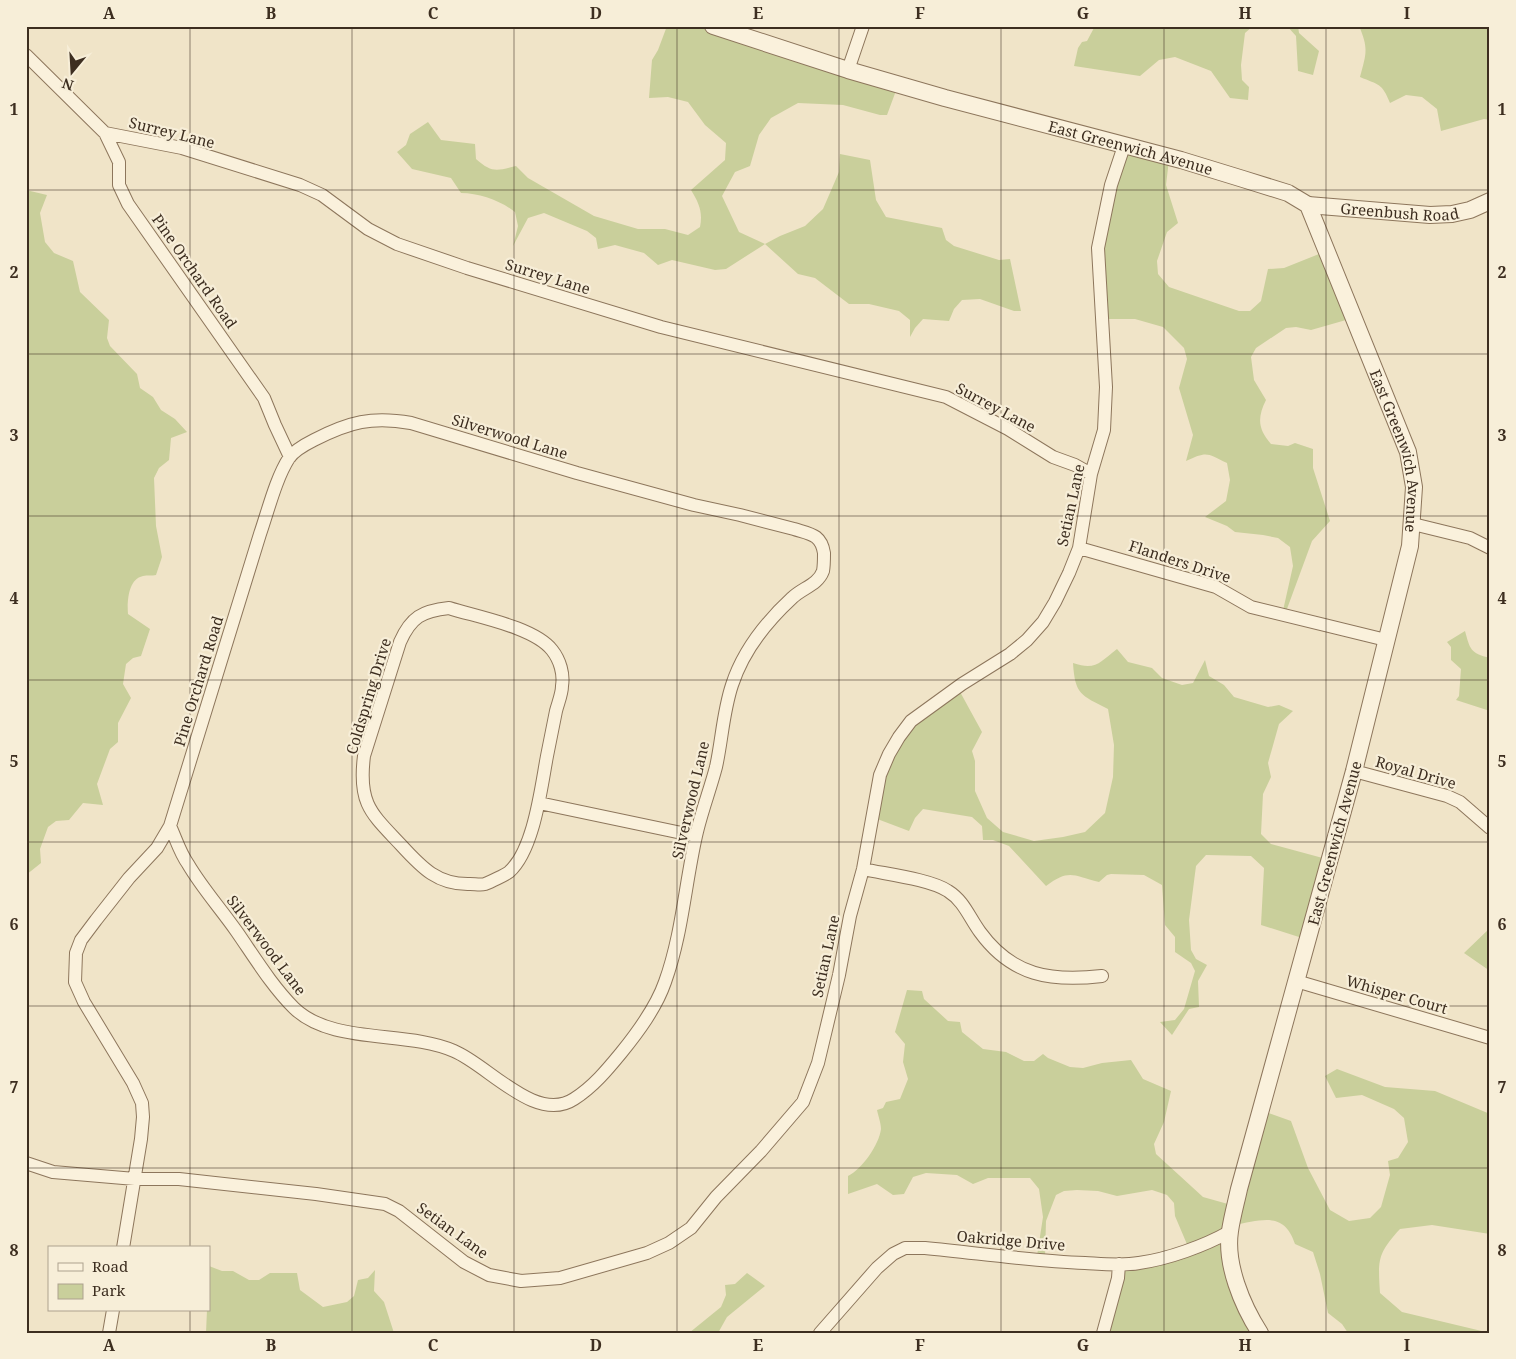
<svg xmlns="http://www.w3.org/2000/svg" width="1516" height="1359" viewBox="0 0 1516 1359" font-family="'Noto Serif',serif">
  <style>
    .green { fill: #c9cf9b }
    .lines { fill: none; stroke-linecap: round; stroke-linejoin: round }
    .minor-casing { stroke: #8d765c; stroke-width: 14 }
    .tertiary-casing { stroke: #8d765c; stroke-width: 18 }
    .minor { stroke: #faf1dc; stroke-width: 12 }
    .tertiary { stroke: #faf1dc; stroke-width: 16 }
    .grid { fill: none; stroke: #3d2e20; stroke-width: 1; stroke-opacity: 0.55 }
    .labels { text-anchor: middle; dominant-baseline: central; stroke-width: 4.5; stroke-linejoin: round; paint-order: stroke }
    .street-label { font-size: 15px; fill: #3d2e20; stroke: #f7eed8 }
    .neatline { fill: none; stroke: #3d2e20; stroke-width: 2 }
    .grid-label { font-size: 16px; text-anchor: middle; font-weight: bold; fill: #3d2e20 }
  </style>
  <rect width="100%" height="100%" fill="#f0e4c8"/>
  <path class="green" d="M667,26H710L897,88L887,115H880L843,105L798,103L771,118L759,135L750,166L735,172L722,196L739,232L765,244L780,236L805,226L823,209L839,172L840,154L870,160L876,200L886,217L942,228L946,240L954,246L999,260L1010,259L1021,311H1014L980,299L962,300L954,309L949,321L923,319L915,328L910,337V320L899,311L869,304H849L815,278L798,274L765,244L726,269L715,270L672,260L658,265L644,253L615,245L598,249L596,238L587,231L544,213L528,218L513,246L518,226L515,212C501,201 480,193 461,193L451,178L412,169L397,152L406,145L410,134L428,122L441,140L475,144L476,159C492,173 496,171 516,166L528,178L594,216L638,229H665L688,235L700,227C703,212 699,203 691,190L725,160L726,143L705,125L688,102L668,97L649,98L652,60L658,50Z
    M1095,26H1253L1245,33L1241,65L1242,80L1249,87L1248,100L1230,98L1211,71L1175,57L1159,60L1140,76L1074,66L1078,48L1082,42L1087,41Z
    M1287,26H1298L1299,33L1319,51L1313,75L1298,71L1296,36Z
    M1359,26H1490V120L1484,119L1441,131L1437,109L1422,97L1406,95L1390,103C1382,83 1379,85 1360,77C1366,54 1369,49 1359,26Z
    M1122,151L1169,160L1166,185L1178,223L1167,232L1157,261L1158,274L1169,287L1239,311H1250L1261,301L1268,269L1284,268L1324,252L1353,318L1311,330L1296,327L1286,328L1256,348L1251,357L1254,380L1266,400C1257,418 1258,429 1271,444L1288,446L1295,443L1313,449V468L1330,521L1312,541L1284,617L1282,615L1293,566L1290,547L1278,538L1263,535L1235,532L1227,526L1205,517L1226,501L1230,480L1227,463C1207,453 1207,451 1186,461L1193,435L1179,388L1187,359L1184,348L1163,327L1135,319H1104L1099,252Z
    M26,190L47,195L40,213L45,242L54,253L73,261L80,292L109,320L107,338L110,346L137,374L140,388L153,397L161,410L175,419L187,432L171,438L169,460L159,468L154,478L156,526L162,557L156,575C152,576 147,575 143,576C128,579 127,602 128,614L150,629L141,656L133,658L126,664L123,684L131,698L118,723V742L110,749L97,784L103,805L83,803L69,820L56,821L48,827L40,849L41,863L26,875Z
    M1465,631C1470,649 1470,653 1490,658V711L1456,700L1459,696L1461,669L1451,660V647L1447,642Z
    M1117,649L1128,662L1152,668L1162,678L1182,685L1193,683L1205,660L1209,676L1224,685L1234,697L1268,707L1279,705L1293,711L1279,724L1268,763L1271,777L1263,794L1261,834L1271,844L1330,860L1308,938L1299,937L1261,925L1264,868L1251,856L1206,855L1196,866L1189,920L1191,950L1196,959L1207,965L1198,981L1199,1007L1189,1009L1172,1035L1160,1022L1175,1020L1184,1009L1195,971L1191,963L1175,952V937L1165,925L1162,885L1144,875L1111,874L1107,875L1099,882C1072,875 1069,869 1046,886L1009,846L993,840H983L982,826L972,817L923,809L915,818L909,831L872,817L898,739L959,690L982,732L972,751L975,761V791L987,818L1003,832L1034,841L1063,837L1085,832L1105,813L1113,777L1114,745L1108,709C1081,695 1075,695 1073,663C1096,671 1100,662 1117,649Z
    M1490,928V971L1464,953Z
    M907,990L922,991L924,999L948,1021L960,1022L962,1032L983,1049L1006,1052L1024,1061H1034L1043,1054L1048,1058L1070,1067L1083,1068L1102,1063L1131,1060L1143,1079L1171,1091L1164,1122L1154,1144L1156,1154L1203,1197L1235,1206L1263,1111L1291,1121L1308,1168L1330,1210L1349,1221L1370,1218L1381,1207L1390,1175L1388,1161L1398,1158L1408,1142L1404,1118L1394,1109L1362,1095L1336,1098L1325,1076L1337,1069L1385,1087L1435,1091L1490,1114V1234L1432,1225L1400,1229C1377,1254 1378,1260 1380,1293L1402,1312L1490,1333H1348L1342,1324L1328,1313L1320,1274L1313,1252L1295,1244C1284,1210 1261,1221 1233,1225L1231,1267L1259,1333H1104L1119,1269L1189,1249L1175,1216L1174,1203L1167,1195L1152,1190L1117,1196L1098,1191L1077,1190L1064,1191L1056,1195L1046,1221L1045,1257L1037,1256L1043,1217L1039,1189L1030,1178H988L973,1184L957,1175L926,1173L913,1177L904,1194L893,1195L877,1184L848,1194V1176C862,1169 879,1145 881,1129C881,1123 878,1115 877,1110L883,1108L886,1102L900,1099L908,1079L903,1062L905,1044L895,1032Z
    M209,1266L222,1271H233L249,1280H259L270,1273H297L300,1290L323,1307L347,1302L354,1296L358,1280L368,1278L375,1270L374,1291L384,1302L394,1333H206L207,1310H209Z
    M747,1273L765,1286L727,1317L718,1333H689L721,1307L726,1295L725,1285L735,1284Z"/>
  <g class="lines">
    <defs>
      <path id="minor" d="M26,55L105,133L182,148L300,185L322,195L368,229L397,244L467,268L661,327L946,397L1008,429L1053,457L1075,465L1091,474
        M848,70L863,26
        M105,133L119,162V185L128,204L264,398L275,425L290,457
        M1413,524L1470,538L1490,548
        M1079,548L1216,587L1251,607L1386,640
        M449,608C477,617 534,627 552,650C560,660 564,674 562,686C562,694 558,703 556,711C553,726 550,741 547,756C541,788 534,850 509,872C505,875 490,882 485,884C481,885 475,884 470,884C438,885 422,868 401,845C371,813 358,804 364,756L400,642C411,617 422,611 449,608Z
        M1354,771L1447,796L1460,802L1490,828
        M539,803L696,836
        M863,869C885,874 930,879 948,891C964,901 969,917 980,932C1012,976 1051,982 1102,976
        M1296,981L1490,1038
        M26,1163L53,1172L135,1179H179L316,1194L385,1204L399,1211L464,1262L489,1275L521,1281L560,1278L647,1253L669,1243L691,1228L716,1197L761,1151L803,1102L818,1063L839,975L850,916L863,869L880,775L889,754L899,737L911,721L962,684L1010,654L1027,640L1043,622L1055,602L1069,573L1079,548L1091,474L1104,430L1106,387L1098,248L1111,185L1124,146
        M123,1248L141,1139L143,1117L142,1103L133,1083L84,1002L75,982L76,953L81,940L96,920L129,878L157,848L170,826L260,534C268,511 276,478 289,458C294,451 306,444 314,440C349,422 372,416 411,423L577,473L694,505L740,515L794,529C810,534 821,534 824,553C824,558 824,566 823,571C818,585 802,588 792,598C766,622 743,651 732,685C723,712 722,740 716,767C710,790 701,813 696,836C685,885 682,935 665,982C656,1008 638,1032 621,1053C607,1070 593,1087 574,1099C536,1124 488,1065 454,1051C406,1030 332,1045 294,1008C272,986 255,958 237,932C221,909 202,888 188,864C180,853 176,839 170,826
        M109,1333L113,1310
        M820,1333L877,1268L893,1254L905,1248H925C978,1253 1032,1261 1085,1263C1103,1264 1122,1266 1139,1263C1168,1259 1204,1246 1229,1232
        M1103,1333L1118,1278L1119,1264"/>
      <g id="tertiary">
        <path id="s1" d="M713,26L848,70L945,98L1181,160L1243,179L1288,193L1308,205L1408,452L1414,487L1410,546L1354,771L1239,1189C1236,1203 1232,1217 1230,1231C1225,1264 1242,1305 1260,1333"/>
        <path id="s2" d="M1308,205L1430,215L1452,214L1470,210L1490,201"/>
      </g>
    </defs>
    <use href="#minor" class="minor-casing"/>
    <use href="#tertiary" class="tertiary-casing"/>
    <use href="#minor" class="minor"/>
    <use href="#tertiary" class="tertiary"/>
  </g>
  <path class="grid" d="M190,26V1248M352,26V1333M514,26V1333M677,26V1333M839,26V1333M1001,26V1333M1164,26V1333M1326,26V1333M26,190H1490M26,354H1490M26,516H1490M26,680H1490M26,842H1490M26,1006H1490M26,1168H1490M190,1310V1333"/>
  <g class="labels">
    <g class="street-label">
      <text transform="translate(172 132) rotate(14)">Surrey Lane</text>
      <text stroke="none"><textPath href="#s1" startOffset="435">East Greenwich Avenue</textPath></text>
      <text stroke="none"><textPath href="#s2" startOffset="92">Greenbush Road</textPath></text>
      <text transform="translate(195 271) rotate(55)">Pine Orchard Road</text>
      <text transform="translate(548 276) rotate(17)">Surrey Lane</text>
      <text transform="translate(996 407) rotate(28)">Surrey Lane</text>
      <text transform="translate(510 436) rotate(17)">Silverwood Lane</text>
      <text stroke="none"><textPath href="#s1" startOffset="885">East Greenwich Avenue</textPath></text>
      <text transform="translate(1070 505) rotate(-78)">Setian Lane</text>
      <text transform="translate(1180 561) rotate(18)">Flanders Drive</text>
      <text transform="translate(198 681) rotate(-73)">Pine Orchard Road</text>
      <text transform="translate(368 696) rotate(-73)">Coldspring Drive</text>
      <text transform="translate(1416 772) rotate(16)">Royal Drive</text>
      <text transform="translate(690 800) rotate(-77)">Silverwood Lane</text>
      <text transform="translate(1334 843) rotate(-75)">East Greenwich Avenue</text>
      <text transform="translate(267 945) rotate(53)">Silverwood Lane</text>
      <text transform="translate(825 956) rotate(-78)">Setian Lane</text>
      <text transform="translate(1397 994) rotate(16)">Whisper Court</text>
      <text transform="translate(453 1230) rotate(36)">Setian Lane</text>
      <text transform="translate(1011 1240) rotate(5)">Oakridge Drive</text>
    </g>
  </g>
  <rect width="1516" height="1359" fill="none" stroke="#f7eed8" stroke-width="55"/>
  <rect x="48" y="1246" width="162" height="65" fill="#f7eed8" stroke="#ada18e"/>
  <rect x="58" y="1263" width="25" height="8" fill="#faf1dc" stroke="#ada18e"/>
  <text x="92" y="1272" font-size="15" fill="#3d2e20">Road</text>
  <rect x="58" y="1284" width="25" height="15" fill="#c9cf9b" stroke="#ada18e"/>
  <text x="92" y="1296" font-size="15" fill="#3d2e20">Park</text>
  <g transform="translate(72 72) rotate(198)" stroke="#f7eed8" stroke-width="4" paint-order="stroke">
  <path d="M0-4L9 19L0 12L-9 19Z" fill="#3d2e20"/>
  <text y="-8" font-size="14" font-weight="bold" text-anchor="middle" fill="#3d2e20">N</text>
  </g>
  <rect x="28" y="28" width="1460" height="1304" class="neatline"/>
  <g class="grid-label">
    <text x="109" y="19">A</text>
    <text x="271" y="19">B</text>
    <text x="433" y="19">C</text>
    <text x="596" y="19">D</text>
    <text x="758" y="19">E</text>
    <text x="920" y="19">F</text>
    <text x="1083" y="19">G</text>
    <text x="1245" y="19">H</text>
    <text x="1407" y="19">I</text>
    <text x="14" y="115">1</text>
    <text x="1502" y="115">1</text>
    <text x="14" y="278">2</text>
    <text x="1502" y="278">2</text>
    <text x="14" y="441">3</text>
    <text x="1502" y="441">3</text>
    <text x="14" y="604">4</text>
    <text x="1502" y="604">4</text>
    <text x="14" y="767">5</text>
    <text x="1502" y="767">5</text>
    <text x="14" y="930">6</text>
    <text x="1502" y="930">6</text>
    <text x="14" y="1093">7</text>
    <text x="1502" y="1093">7</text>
    <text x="14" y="1256">8</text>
    <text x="1502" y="1256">8</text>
    <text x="109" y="1351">A</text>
    <text x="271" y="1351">B</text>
    <text x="433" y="1351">C</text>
    <text x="596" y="1351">D</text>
    <text x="758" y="1351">E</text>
    <text x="920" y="1351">F</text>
    <text x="1083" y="1351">G</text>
    <text x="1245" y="1351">H</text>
    <text x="1407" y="1351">I</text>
  </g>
</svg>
